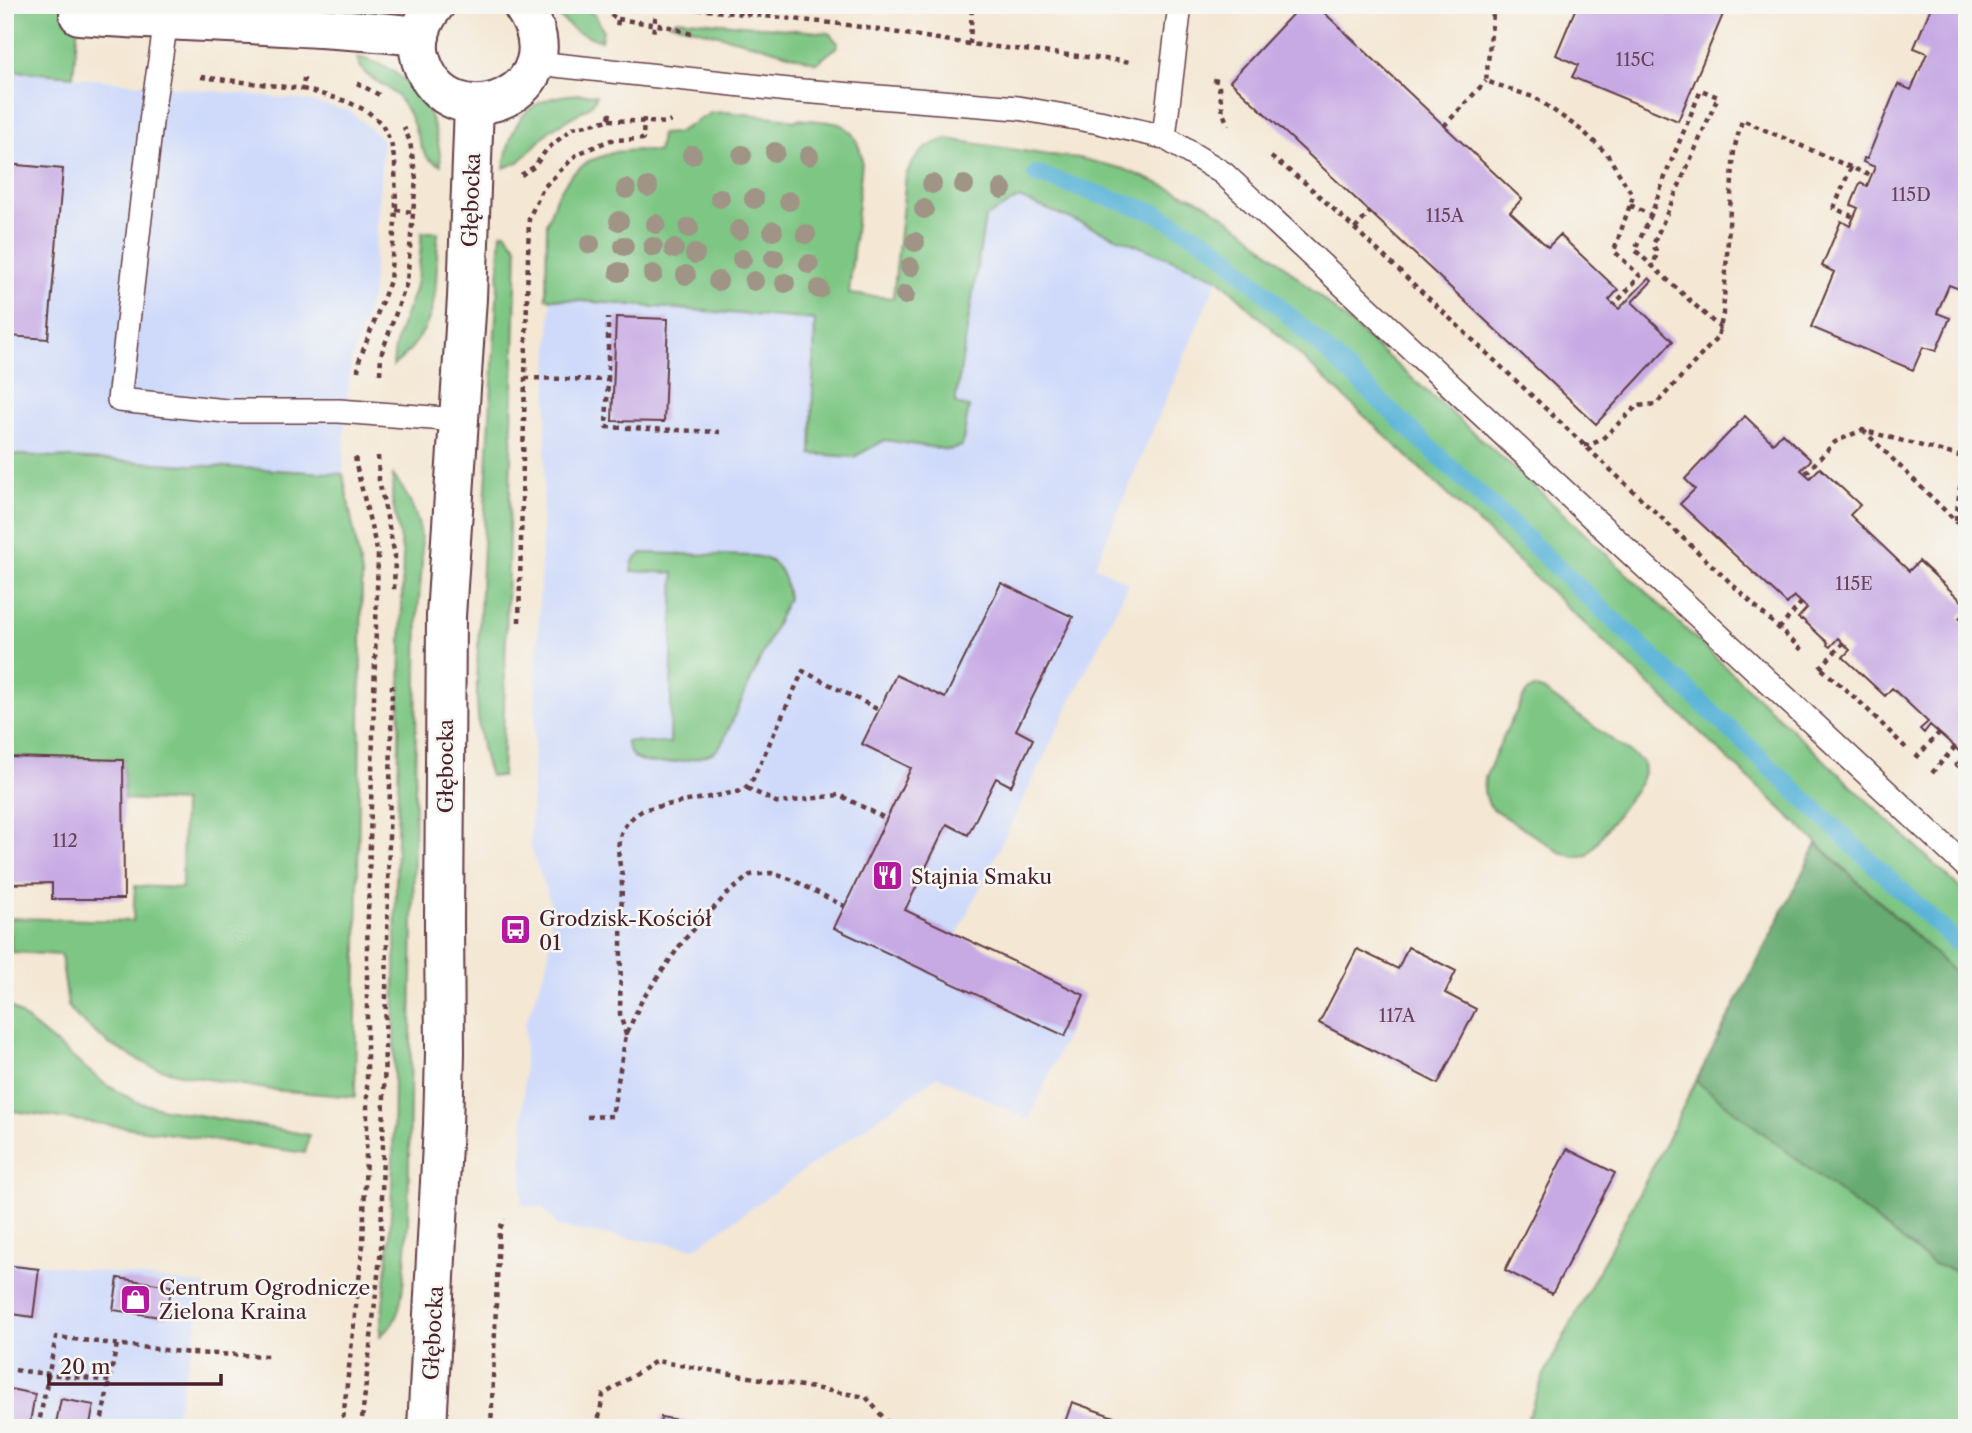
<svg xmlns="http://www.w3.org/2000/svg" width="1972" height="1433" viewBox="0 0 1972 1433" font-family="'Libre Caslon Text',serif">
  <style>
    .built { fill: #cfdafa }
    .green { fill: #7dc683; stroke: #647257; stroke-width: 2 }
    .forest { fill: #66ab71; stroke: #58654e; stroke-width: 2 }
    .lines { fill: none; stroke-linecap: round; stroke-linejoin: round }
    .stream { stroke: #5ab4d8; stroke-width: 18 }
    .building { fill: #c7aae4 }
    .service-casing { stroke: #643d44; stroke-width: 26 }
    .minor-casing { stroke: #643d44; stroke-width: 42 }
    .tertiary-casing { stroke: #643d44; stroke-width: 42 }
    .path { stroke: #643d44; stroke-width: 4.5; stroke-dasharray: 5 5; stroke-linecap: butt }
    .service { stroke: #fff; stroke-width: 23 }
    .minor { stroke: #fff; stroke-width: 38 }
    .tertiary { stroke: #fff; stroke-width: 38 }
    .tree { fill: #9f9485 }
    .labels { text-anchor: middle; dominant-baseline: central; stroke-width: 5; stroke-linejoin: round; paint-order: stroke }
    .number-label { font-size: 18px; fill: #694259 }
    .street-label { font-size: 21px; fill: #4a1f2b; stroke: #f6f6f2 }
    .poi-label { font-size: 21px; fill: #4a1f2b; stroke: #f6f6f2; text-anchor: start }
  </style>
  <rect width="100%" height="100%" fill="#f6f6f2"/>
  <filter id="ink" filterUnits="userSpaceOnUse"><feTurbulence type="fractalNoise" baseFrequency=".0143" numOctaves="2"/><feDisplacementMap in="SourceGraphic" scale="14" xChannelSelector="R" yChannelSelector="G"/><feConvolveMatrix kernelMatrix="1 2 1 2 8 2 1 2 1" color-interpolation-filters="sRGB"/></filter>
  <filter id="wash" filterUnits="userSpaceOnUse"><feTurbulence type="fractalNoise" baseFrequency=".00686" numOctaves="4" result="noise"/><feDisplacementMap in="SourceGraphic" scale="28" xChannelSelector="R" yChannelSelector="G"/><feGaussianBlur stdDeviation="1.57" result="paint"/><feColorMatrix in="noise" values="0 0 0 0 0 0 0 0 0 0 0 0 0 0 0 0 0 1.4 0 .05"/><feComposite in="paint" operator="in"/></filter>
  <g filter="url(#wash)">
    <rect width="100%" height="100%" fill="#f4e7d3"/>
    <path class="built" d="M5,70L302,100L350,111L383,140L372,294L352,358L345,414L343,474L5,454Z
      M1020,198L1218,278L1095,566L1129,583L957,935L1084,995L1029,1120L938,1076L695,1248L556,1227V1223L543,1208L522,1205V1191L525,1024L548,962L552,908L530,846L551,298L924,330L947,239Z
      M5,1259L206,1285L173,1428H5Z"/>
    <path class="green" d="M5,5H80L73,76L5,70Z
      M546,5H580L596,16L603,30L601,41L575,31Z
      M677,19L829,33L838,43L837,47L817,63L765,47L671,23Z
      M357,57C413,70 437,110 441,165C436,163 431,161 427,157C419,147 415,121 405,107C400,99 394,92 386,87C372,78 361,75 357,57Z
      M579,94L596,95L595,100L589,107L550,130L519,162L504,168C511,119 527,97 579,94Z
      M727,112L784,118L794,121L798,119C811,121 827,120 839,124C854,129 861,148 862,162L849,294L893,298L906,175C916,154 925,145 947,139L1042,154L1079,158L1124,169L1203,202L1243,229L1534,486L1967,895V984L1218,278L1019,198L985,218L955,404L969,407L962,446L949,450L885,440L854,457L811,454L815,320L546,298L547,223L556,197L571,175L589,161L614,152L637,150L658,152L661,134L676,133L711,113Z
      M422,232H438C435,291 442,325 393,366C394,336 405,319 414,292C420,273 420,251 422,232Z
      M505,232L517,247L502,777L490,776C469,720 479,649 481,590C486,471 494,352 501,233Z
      M5,454L343,474L362,574L355,1097L273,1090L188,1076L150,1066L109,1044L79,1019L68,1006L61,955L11,952V918L133,921L135,886L182,888L183,802L124,799L123,760L5,757Z
      M393,475C430,523 423,553 418,610L408,1223C405,1248 406,1306 392,1324C389,1329 384,1332 380,1336L390,1235L393,1164L396,884L403,555L392,499Z
      M642,553L755,556C780,559 785,576 788,598L724,739C721,744 719,749 714,752C699,760 645,770 633,756C629,753 627,745 626,741L670,743L674,573L631,571L633,561Z
      M1534,688L1543,690L1643,762L1644,773L1640,783L1588,855L1574,857L1560,852L1493,809L1488,803L1484,792L1485,778L1505,733L1526,693Z
      M5,1002L106,1085L137,1102L165,1109L309,1135L305,1153L5,1110Z
      M1696,1081L1933,1264L1967,1274V1428H1524L1544,1375L1666,1142Z"/>
    <path class="forest" d="M1817,844L1967,984V1274L1933,1264L1696,1081Z"/>
    <g class="lines">
      <path class="stream" d="M1036,174L1156,213L1217,248L1967,952"/>
    </g>
    <g id="blocks">
      <path class="building" d="M1301,5H1316L1522,199L1510,212L1548,247L1560,235L1618,290L1609,300L1614,305L1619,309L1649,278L1652,281L1632,302L1673,341L1596,424L1230,81Z
        M1577,5H1727L1678,121L1572,77L1578,65L1556,55Z
        M1932,5H1967V279L1962,290L1949,285L1937,313L1950,318L1936,351L1923,347L1913,370L1811,327L1834,272L1822,266L1841,221L1850,226L1858,208L1851,205L1860,183L1867,186L1875,167L1863,162L1864,158L1867,159L1898,84L1911,90L1927,53L1914,48Z
        M5,164L63,169L48,339L10,336L7,374H5Z
        M616,317L668,319L664,422L612,421Z
        M1745,416L1773,443L1782,433L1811,460L1801,470L1810,478L1820,468L1860,505L1850,515L1909,571L1919,561L1967,606V609L1959,618L1967,624V773L1955,765L1964,757L1955,747L1930,725L1924,733L1920,729L1928,722L1892,688L1885,696L1843,657L1850,650L1838,638L1830,647L1827,645L1828,643L1802,619L1801,620L1798,618L1807,608L1794,596L1787,604L1680,504L1695,489L1685,479Z
        M1001,583L1073,617L1016,730L1033,739L1011,786L996,778L968,835L947,824L905,910L1084,995L1065,1036L834,928L911,768L862,744L896,675L945,698Z
        M5,757L123,760L124,899H52V883L5,884Z
        M1408,947L1456,971L1445,993L1476,1009L1438,1084L1319,1023L1357,949L1398,969Z
        M1567,1149L1615,1173L1552,1294L1505,1270Z
        M5,1265L39,1269L33,1317L5,1313Z
        M118,1278L171,1286L167,1318L113,1310Z
        M5,1388L35,1394L29,1428H5Z
        M61,1399L94,1405L89,1428H55Z
        M1072,1402L1142,1427V1428H1063Z
        M661,1417L712,1426V1428H660Z"/>
    </g>
  </g>
  <g filter="url(#ink)">
    <use href="#blocks" fill-opacity="0" stroke="#643d44" stroke-width="2"/>
    <g class="lines">
      <defs>
        <path id="service" d="M166,21L152,114L119,400L226,411H339L459,420
          M536,63L789,90L1018,108L1099,122L1164,137L1223,173L1967,867
          M1164,137L1180,5"/>
        <path id="minor" d="M79,15C192,23 306,24 420,36"/>
        <path id="tertiary" d="M435,5C422,20 415,41 421,60C448,148 583,91 522,5
          M427,1428L443,1125L445,1053L444,923L446,616L467,298L474,105"/>
      </defs>
      <use href="#service" class="service-casing"/>
      <use href="#minor" class="minor-casing"/>
      <use href="#tertiary" class="tertiary-casing"/>
      <path class="path" d="M593,5L618,19L617,29
        M648,5L657,6L653,34
        M657,5L841,24L970,44L1132,62
        M1494,5L1486,81L1536,98L1584,132L1607,154L1633,196L1614,251L1640,276L1614,305
        M748,15V5
        M618,19L670,27L695,35
        M970,44L972,5
        M201,77L303,89
        M304,78L303,89L346,101L367,111L381,123L391,142L395,163L396,210L390,281L359,361L358,371
        M1213,80L1218,81L1223,113L1228,125
        M357,83L383,97
        M609,120L667,123L671,121
        M1444,126L1486,81
        M1271,157L1304,182L1355,229L1805,653
        M1851,167L1834,208L1854,217
        M521,175L534,167L547,149L573,128L609,120L610,111
        M1630,205L1651,215L1668,169L1701,90L1718,97L1653,245L1657,252L1653,268
        M396,210L413,212
        M1651,215L1635,250L1721,329
        M1355,229L1370,212
        M380,374L381,355L407,282L416,179L410,142L404,127
        M525,378L608,380L606,427L720,432
        M608,380V318
        M1863,430L1967,532
        M1584,445H1589L1601,440L1637,406L1656,404L1718,337L1723,314L1734,150L1742,120L1871,176
        M378,456L379,480L395,555L394,592
        M1806,473L1835,442L1862,430L1967,458
        M1956,520L1960,487L1967,469
        M519,622L529,218L543,188L577,154L611,140L643,139L644,116
        M1779,629L1801,603
        M1820,668L1843,643
        M1822,669L1862,704L1907,749
        M1916,758L1939,733
        M1932,773L1955,747
        M747,788L778,803L839,795L887,819
        M626,1035L620,1014L622,875C615,845 616,825 645,809L742,791L752,781L803,671L879,710
        M587,1117L612,1116L626,1035L642,1000L683,941L727,894L750,875L771,873L793,880L844,906
        M5,1369L110,1381
        M532,1426L543,1428
        M38,1428L56,1337L190,1353L269,1356
        M100,1428L117,1344
        M342,1428L363,1245L367,1126V950L378,554L356,465L355,453
        M361,1428L381,1248L392,685
        M491,1428L499,1231L504,1219
        M597,1428L603,1395L656,1361L866,1397L892,1428"/>
      <use href="#service" class="service"/>
      <use href="#minor" class="minor"/>
      <use href="#tertiary" class="tertiary"/>
    </g>
    <g class="tree">
      <circle cx="775" cy="152" r="10"/>
      <circle cx="692" cy="155" r="10"/>
      <circle cx="742" cy="155" r="10"/>
      <circle cx="809" cy="156" r="10"/>
      <circle cx="932" cy="184" r="10"/>
      <circle cx="964" cy="185" r="10"/>
      <circle cx="648" cy="187" r="10"/>
      <circle cx="626" cy="189" r="10"/>
      <circle cx="1002" cy="189" r="10"/>
      <circle cx="720" cy="198" r="10"/>
      <circle cx="754" cy="199" r="10"/>
      <circle cx="789" cy="201" r="10"/>
      <circle cx="924" cy="209" r="10"/>
      <circle cx="619" cy="221" r="10"/>
      <circle cx="656" cy="224" r="10"/>
      <circle cx="689" cy="228" r="10"/>
      <circle cx="739" cy="230" r="10"/>
      <circle cx="773" cy="231" r="10"/>
      <circle cx="806" cy="234" r="10"/>
      <circle cx="915" cy="242" r="10"/>
      <circle cx="590" cy="244" r="10"/>
      <circle cx="624" cy="246" r="10"/>
      <circle cx="653" cy="247" r="10"/>
      <circle cx="674" cy="249" r="10"/>
      <circle cx="695" cy="254" r="10"/>
      <circle cx="774" cy="258" r="10"/>
      <circle cx="742" cy="259" r="10"/>
      <circle cx="809" cy="264" r="10"/>
      <circle cx="910" cy="267" r="10"/>
      <circle cx="619" cy="272" r="10"/>
      <circle cx="653" cy="274" r="10"/>
      <circle cx="686" cy="275" r="10"/>
      <circle cx="718" cy="281" r="10"/>
      <circle cx="754" cy="281" r="10"/>
      <circle cx="785" cy="283" r="10"/>
      <circle cx="819" cy="289" r="10"/>
      <circle cx="905" cy="295" r="10"/>
    </g>
  </g>
  <defs>
    <symbol id="restaurant-square" viewBox="-11 -11 22 22"><rect x="-9" y="-9" width="18" height="18" rx="4" fill="#b5179e" stroke="#f6f6f2"/><path d="M-5-6h1v4h1v-4h1v4h1v-4h1v5L-1.5 .5V6h-2V.5L-5-1ZM5-6V6H3V1.5H1.5Q1.5-4 5-6Z" fill="#fff"/></symbol>
    <symbol id="bus-square" viewBox="-11 -11 22 22"><rect x="-9" y="-9" width="18" height="18" rx="4" fill="#b5179e" stroke="#f6f6f2"/><path d="M-5-6H5V4H4V6H2V4H-2V6H-4V4H-5ZM-3.5-4V0h7V-4ZM-3.5 1.2v1.5H-2V1.2ZM2 1.2v1.5H3.5V1.2Z" fill="#fff"/></symbol>
    <symbol id="shop-square" viewBox="-11 -11 22 22"><rect x="-9" y="-9" width="18" height="18" rx="4" fill="#b5179e" stroke="#f6f6f2"/><path d="M-5-2.5h2.3a2.7 3.5 0 0 1 5.4 0H5L5.5 6h-11ZM-1.5-2.5h3a1.5 2.3 0 0 0-3 0Z" fill="#fff"/></symbol>
  </defs>
  <g fill-rule="evenodd">
    <use href="#restaurant-square" x="870" y="858" width="35" height="35"/>
    <use href="#bus-square" x="498" y="912" width="35" height="35"/>
    <use href="#shop-square" x="118" y="1282" width="35" height="35"/>
  </g>
  <g class="labels">
    <g class="number-label">
      <text x="1635" y="60">115C</text>
      <text x="1911" y="195">115D</text>
      <text x="1445" y="216">115A</text>
      <text x="1854" y="584">115E</text>
      <text x="65" y="841">112</text>
      <text x="1397" y="1016">117A</text>
    </g>
    <g class="street-label">
      <text transform="translate(471 200) rotate(-88)">Głębocka</text>
      <text transform="translate(445 766) rotate(-90)">Głębocka</text>
      <text transform="translate(433 1333) rotate(-87)">Głębocka</text>
    </g>
    <g class="poi-label">
      <text x="911" y="876">Stajnia Smaku</text>
      <text x="539" y="918">Grodzisk-Kościół<tspan x="539" dy="24">01</tspan></text>
      <text x="159" y="1287">Centrum Ogrodnicze<tspan x="159" dy="24">Zielona Kraina</tspan></text>
    </g>
  </g>
  <rect width="1972" height="1433" fill="none" stroke="#f6f6f2" stroke-width="28"/>
  <path d="M49 1374v10h172v-10" fill="none" stroke="#4a1f2b" stroke-width="3.5"/>
  <text x="60" y="1374" font-size="21" fill="#4a1f2b" stroke="#f6f6f2" stroke-width="5" paint-order="stroke">20 m</text>
</svg>
